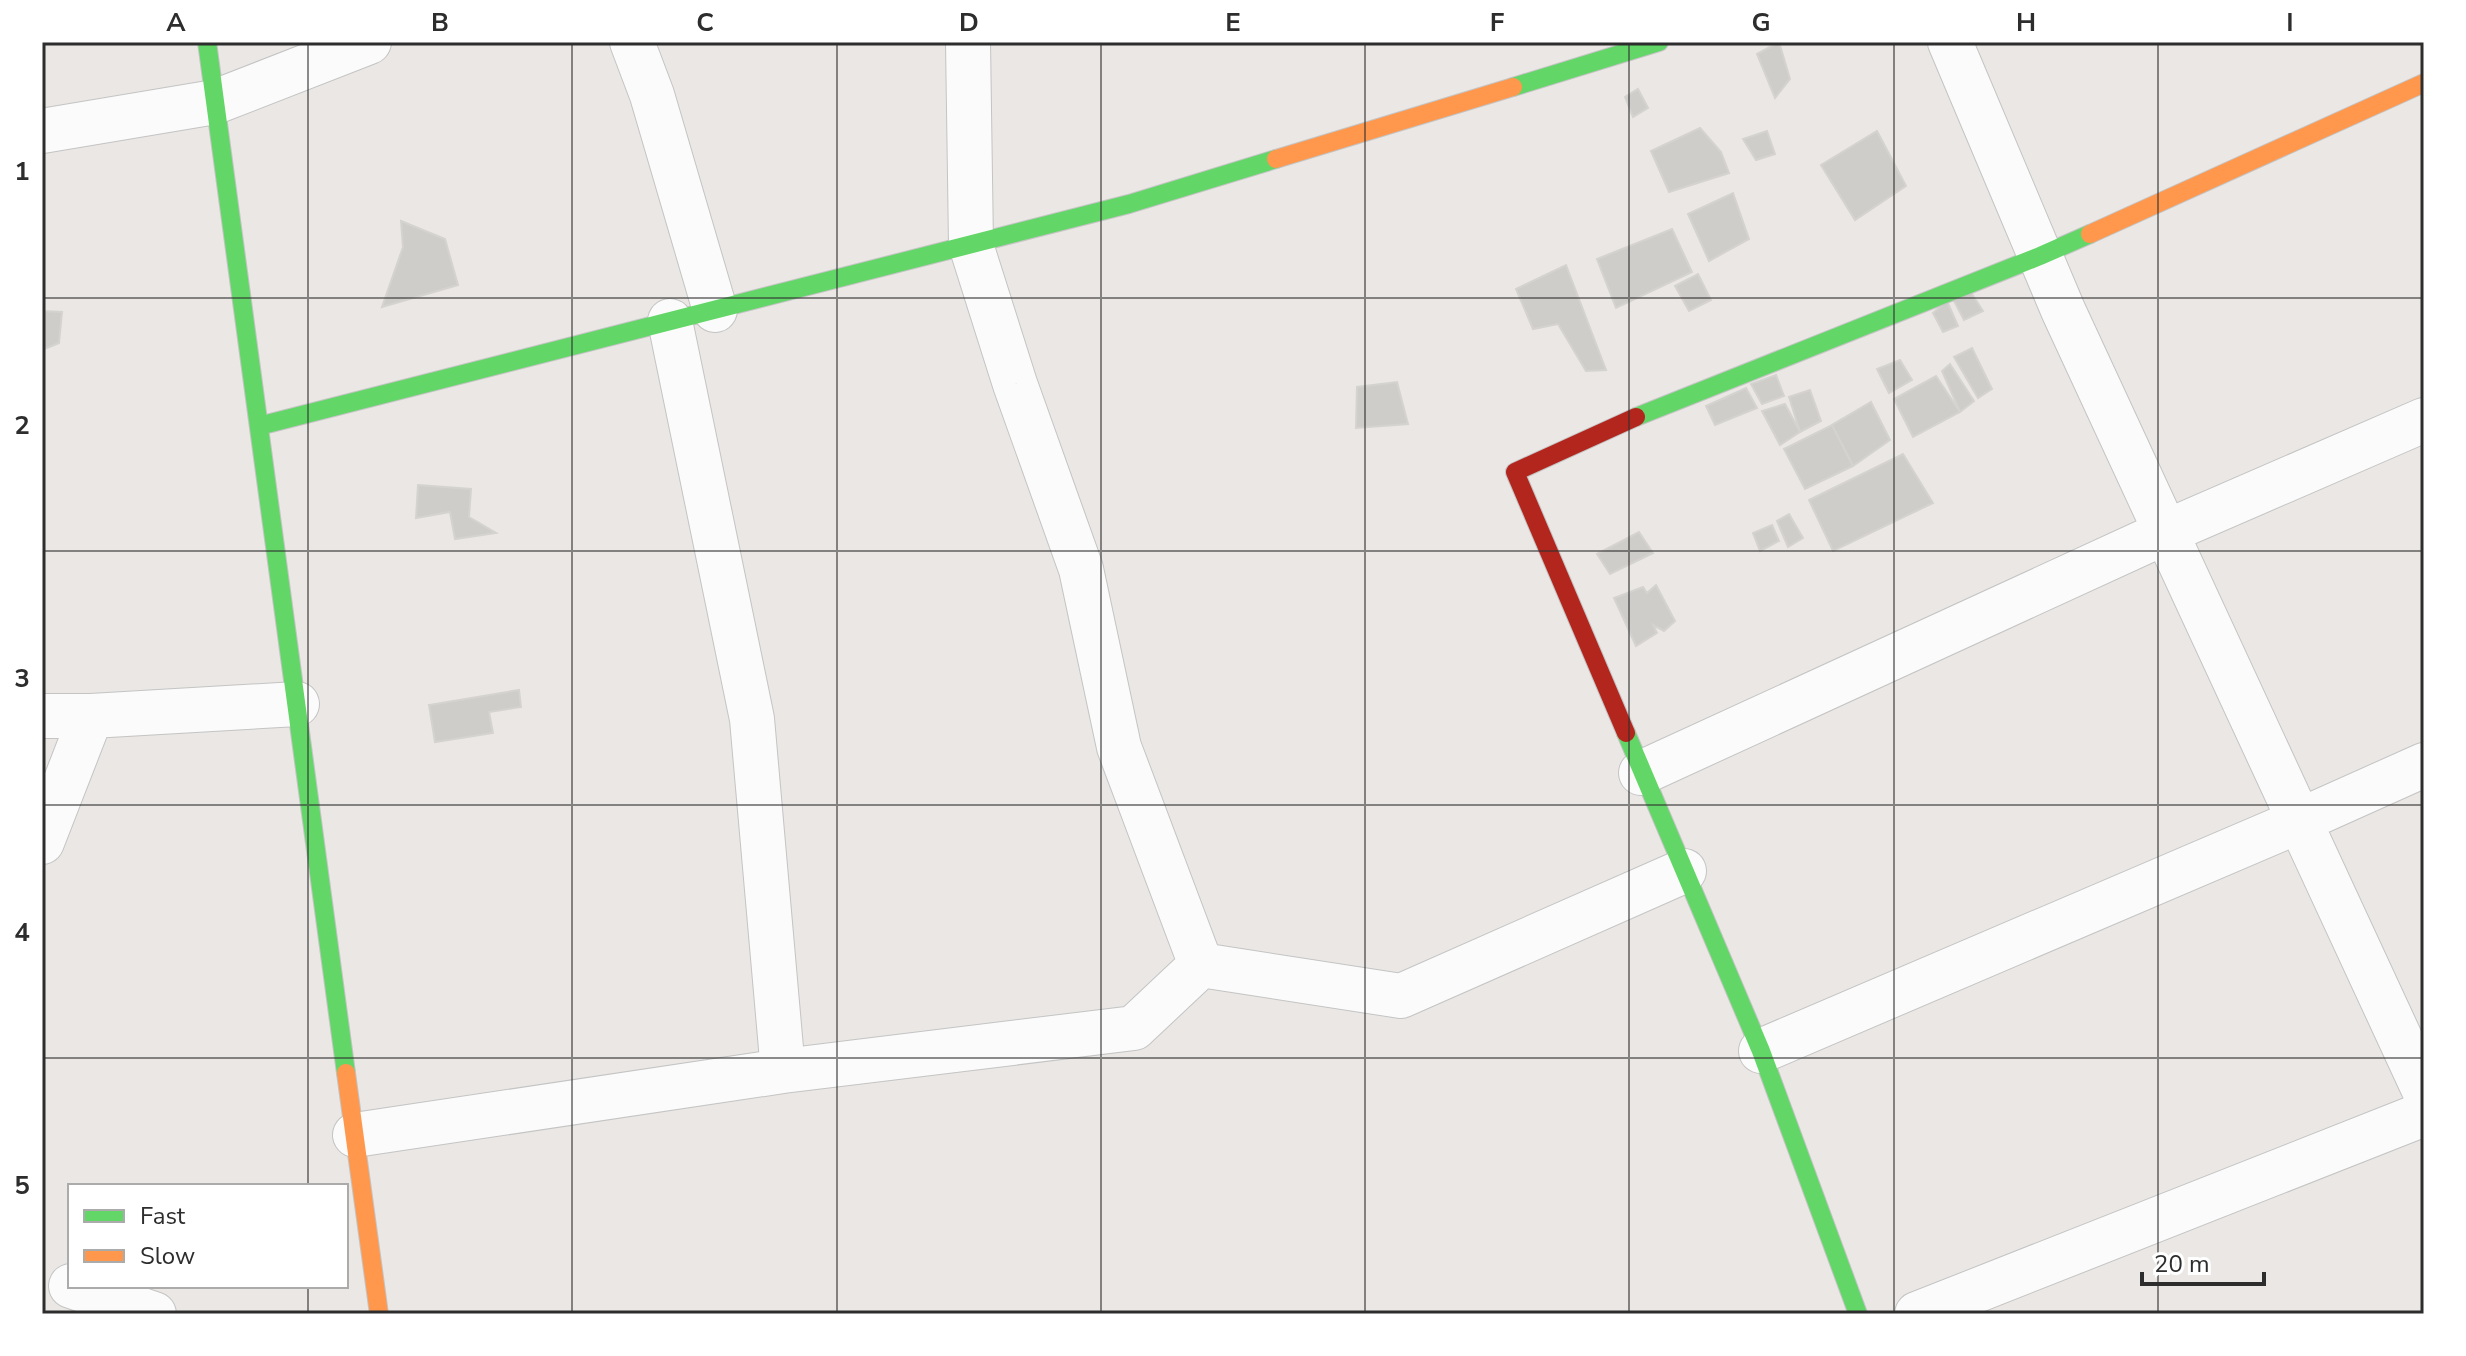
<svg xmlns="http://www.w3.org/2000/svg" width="2466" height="1356" viewBox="0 0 2466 1356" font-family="'Nunito Sans',sans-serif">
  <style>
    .building { fill: #cfcdca; stroke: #d5d3d0; stroke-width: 2 }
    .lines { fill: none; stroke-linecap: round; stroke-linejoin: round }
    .street-casing { stroke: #c4c4c4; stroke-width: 46 }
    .fast-casing { stroke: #c4c4c4; stroke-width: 20 }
    .slow-casing { stroke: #c4c4c4; stroke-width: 20 }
    .jam-casing { stroke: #c4c4c4; stroke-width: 20 }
    .street { stroke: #fcfbfb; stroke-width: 44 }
    .fast { stroke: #63d668; stroke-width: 18 }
    .slow { stroke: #ff974d; stroke-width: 18 }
    .jam { stroke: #b3261e; stroke-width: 18 }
    .grid { fill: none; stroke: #2d2d2d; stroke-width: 2; stroke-opacity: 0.55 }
    .neatline { fill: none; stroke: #2d2d2d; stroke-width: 3 }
    .grid-label { font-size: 26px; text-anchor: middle; font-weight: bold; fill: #2d2d2d }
  </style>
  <rect width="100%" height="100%" fill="#eae7e4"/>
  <path class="building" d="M1779,42L1790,79L1775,98L1757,54Z
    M1638,89L1648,108L1633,117L1625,97Z
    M1700,128L1721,152L1729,173L1669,192L1651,151Z
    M1767,131L1775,154L1756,160L1743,139Z
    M1877,131L1906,186L1855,220L1821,165Z
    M1733,193L1749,239L1709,261L1688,214Z
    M401,221L445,239L458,285L382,307L403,247Z
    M1672,229L1692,272L1616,308L1597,259Z
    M1566,265L1606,370L1586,371L1558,324L1533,329L1516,289Z
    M1698,274L1711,300L1689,311L1675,286Z
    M1970,291L1983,311L1964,320L1953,299Z
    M1947,301L1958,326L1943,332L1933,313Z
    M42,311L62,312L59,343L42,350Z
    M1972,348L1992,389L1978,398L1954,357Z
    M1900,360L1912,380L1889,393L1877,369Z
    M1950,364L1974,401L1960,412L1942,371Z
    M1776,375L1784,396L1762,404L1751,384Z
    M1936,376L1960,412L1913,437L1894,399Z
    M1397,382L1408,424L1356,428L1357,387Z
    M1746,388L1757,408L1715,425L1706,406Z
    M1810,390L1821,421L1800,432L1789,397Z
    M1871,402L1890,440L1853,466L1832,425Z
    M1785,404L1800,432L1780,445L1762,411Z
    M1832,425L1853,466L1805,489L1784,449Z
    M1903,454L1933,503L1833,551L1809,500Z
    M418,485L471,489L469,517L496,533L455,539L450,512L416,518Z
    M1789,514L1803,538L1788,547L1777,521Z
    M1772,525L1779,541L1760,551L1753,533Z
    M1639,532L1653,553L1610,574L1597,554Z
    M1656,585L1675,621L1664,631L1653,625L1657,633L1636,646L1614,598L1643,587L1647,593Z
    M519,690L521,707L489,712L493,733L435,742L429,705Z"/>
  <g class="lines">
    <defs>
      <path id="street" d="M632,42L652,95L715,310
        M968,42L971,245L1015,384L1081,569L1119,747L1201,965
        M1950,42L2063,310L2424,1090
        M42,131L215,102L369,42
        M670,321L752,719L783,1071
        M42,716H91
        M1641,773L2166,532L2424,420
        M42,842L91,716L297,704
        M1761,1051L2299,821L2424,765
        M355,1135L783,1071L1134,1028L1201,965L1401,996L1684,871
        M71,1286L154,1314
        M1917,1314L2424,1114"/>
      <path id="fast" d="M207,42L346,1073
        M1513,87L1659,42
        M1636,417L2040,256L2090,234
        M259,426L1129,204L1276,159
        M1626,733L1761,1051L1858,1314"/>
      <path id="slow" d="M1276,159L1513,87
        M2090,234L2424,83
        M346,1073L379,1314"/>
      <path id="jam" d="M1626,733L1515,472L1636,417"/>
    </defs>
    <use href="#street" class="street-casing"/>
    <use href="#fast" class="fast-casing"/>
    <use href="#slow" class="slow-casing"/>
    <use href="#jam" class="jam-casing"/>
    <use href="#street" class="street"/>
    <use href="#fast" class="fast"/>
    <use href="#slow" class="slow"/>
    <use href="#jam" class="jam"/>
  </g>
  <path class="grid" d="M308,42V1186M572,42V1314M837,42V1314M1101,42V1314M1365,42V1314M1629,42V1314M1894,42V1314M2158,42V1314M42,298H2424M42,551H2424M42,805H2424M42,1058H2424M308,1286V1314"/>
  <rect width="2466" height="1356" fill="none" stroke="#ffffff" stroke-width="88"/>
  <rect x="68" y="1184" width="280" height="104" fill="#ffffff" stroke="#ababab" stroke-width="2"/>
  <rect x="84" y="1210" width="40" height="12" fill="#63d668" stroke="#ababab" stroke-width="2"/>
  <text x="140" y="1224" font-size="24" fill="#2d2d2d">Fast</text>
  <rect x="84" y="1250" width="40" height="12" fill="#ff974d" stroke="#ababab" stroke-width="2"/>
  <text x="140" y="1264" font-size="24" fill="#2d2d2d">Slow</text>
  <path d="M2142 1272v12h122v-12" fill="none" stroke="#2d2d2d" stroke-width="4"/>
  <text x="2154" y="1272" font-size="24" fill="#2d2d2d" stroke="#ffffff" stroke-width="6" paint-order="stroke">20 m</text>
  <rect x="44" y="44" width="2378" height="1268" class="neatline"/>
  <g class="grid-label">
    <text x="176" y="31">A</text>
    <text x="440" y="31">B</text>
    <text x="705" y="31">C</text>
    <text x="969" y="31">D</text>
    <text x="1233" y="31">E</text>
    <text x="1497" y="31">F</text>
    <text x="1761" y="31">G</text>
    <text x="2026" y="31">H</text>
    <text x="2290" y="31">I</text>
    <text x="22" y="180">1</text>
    <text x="22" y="434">2</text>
    <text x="22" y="687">3</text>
    <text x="22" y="941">4</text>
    <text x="22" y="1194">5</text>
  </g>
</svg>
